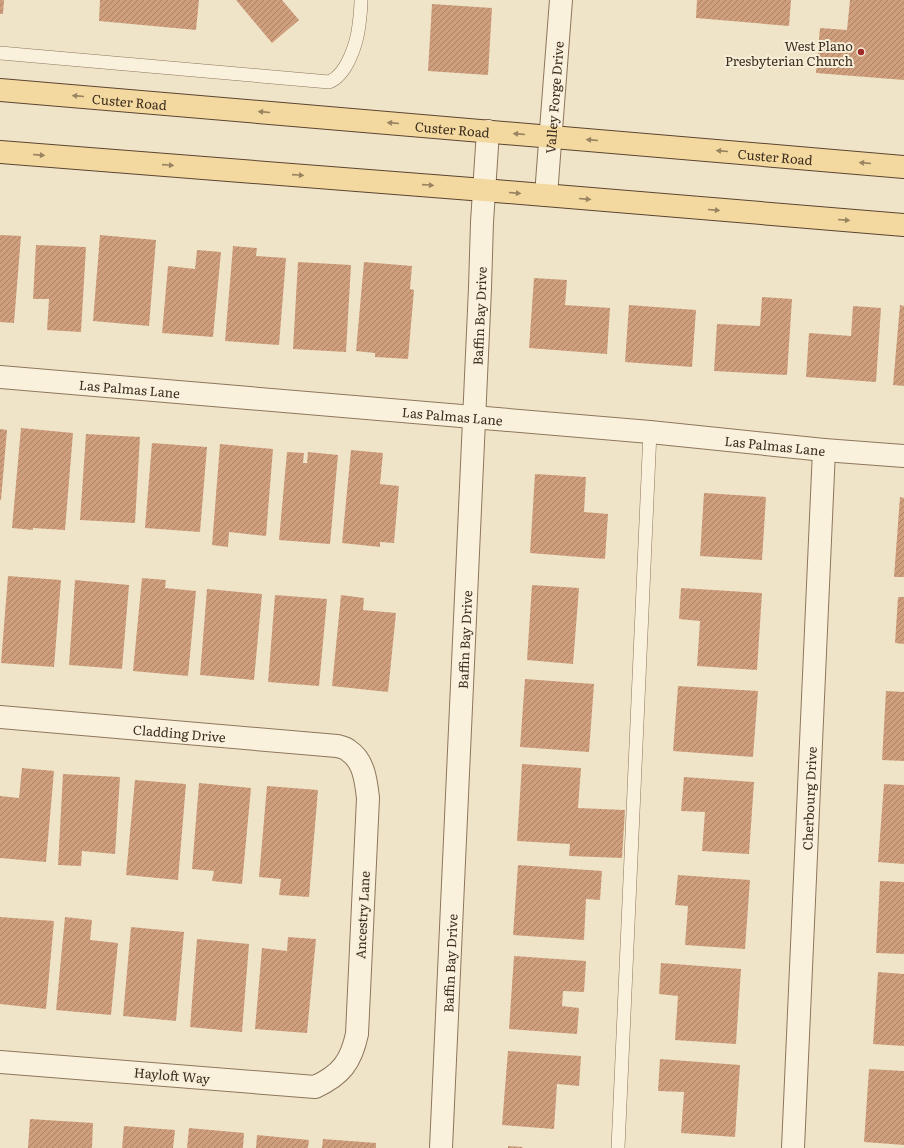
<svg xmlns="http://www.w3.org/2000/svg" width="904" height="1148" viewBox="0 0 904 1148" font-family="Literata,serif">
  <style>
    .building { fill: url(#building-hatch) }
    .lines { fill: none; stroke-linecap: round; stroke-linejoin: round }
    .service-casing { stroke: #8d765c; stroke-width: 14 }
    .minor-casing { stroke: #8d765c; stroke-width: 24 }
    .tertiary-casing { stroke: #8d765c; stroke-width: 24 }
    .primary-casing { stroke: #5b4430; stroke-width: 24 }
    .service { stroke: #faf1dc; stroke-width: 13 }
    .minor { stroke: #faf1dc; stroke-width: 22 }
    .tertiary { stroke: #faf1dc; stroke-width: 22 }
    .primary { stroke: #f3d9a0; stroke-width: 22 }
    .oneway { fill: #988460 }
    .poi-dot { fill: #9e2a2b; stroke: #f7eed8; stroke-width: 1.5 }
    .labels { text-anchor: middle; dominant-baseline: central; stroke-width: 4; stroke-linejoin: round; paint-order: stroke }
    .poi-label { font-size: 13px; fill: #3d2e20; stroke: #f7eed8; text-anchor: end }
    .street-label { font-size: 13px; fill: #3d2e20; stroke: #f7eed8 }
  </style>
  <defs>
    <pattern id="building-hatch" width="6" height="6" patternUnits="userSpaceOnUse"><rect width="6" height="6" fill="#cf9f7d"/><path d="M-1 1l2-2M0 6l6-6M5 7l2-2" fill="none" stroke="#a98266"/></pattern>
  </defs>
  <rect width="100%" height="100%" fill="#f0e4c8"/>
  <path class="building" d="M0,0H4L3,14H0Z
    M100,0H199L196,30L99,21Z
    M236,0H282L299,20L272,43Z
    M697,0H791L789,26L696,18Z
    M850,0H904V80L816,73L820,28L847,30Z
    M432,4L492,8L488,75L428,71Z
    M0,235L21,236L14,323L0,322Z
    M100,235L156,240L149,326L93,321Z
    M36,245L86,247L81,332L47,330L49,299H33Z
    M233,246L257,248L256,256L286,258L279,345L225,341Z
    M197,250L221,252L213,337L162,333L168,266L195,269Z
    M298,262L351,265L346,352L293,349Z
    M364,262L412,266L410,289L414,290L408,359L375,357V353L356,351Z
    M534,278L567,280L565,305L610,308L607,354L529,348Z
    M762,297L792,299L787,375L714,371L717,324L760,326Z
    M629,305L696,310L692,367L625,362Z
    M900,305L904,306V386L893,385Z
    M853,306L881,308L876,382L806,377L809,333L851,336Z
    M21,428L73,433L65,530L33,528V530L12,528Z
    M0,429L7,430L1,500H0Z
    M86,434L140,437L135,523L80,520Z
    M152,443L207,447L200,532L145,528Z
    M220,444L273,449L266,536L229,532L228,547L212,545Z
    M351,450L383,453L380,484L399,486L394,543L380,542V547L342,543Z
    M287,452L304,453L303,463H307L308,452L338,455L330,544L279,540Z
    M535,474L586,477L584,512L608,514L605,559L530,553Z
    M704,493L766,497L762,560L700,556Z
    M900,497L904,498V577H894Z
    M8,576L61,580L54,667L1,663Z
    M142,578L166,580L165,588L196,591L188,676L133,671Z
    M75,580L129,585L122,669L69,665Z
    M532,585L579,588L573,664L527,660Z
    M681,588L762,593L757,670L697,666L700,621L679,619Z
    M207,589L262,594L254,680L200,675Z
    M275,595L327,599L319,686L268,682Z
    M341,595L364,598L363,610L396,613L388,692L332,686Z
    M898,597H904V644L895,643Z
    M525,679L594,684L589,752L520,747Z
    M678,686L758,691L753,757L673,751Z
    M886,691L904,692V761L882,760Z
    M522,764L581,768L578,808L625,810L622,858L569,856L570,844L517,841Z
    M22,768L54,771L46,862L0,858V796L19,798Z
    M63,774L120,777L115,854L82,851L81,866L58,865Z
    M684,777L754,782L749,854L702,851L705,812L681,811Z
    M135,780L186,784L178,880L126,875Z
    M199,783L251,788L242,884L212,881L214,871L192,869Z
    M884,784L904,785V864L878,862Z
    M267,786L318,790L309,897L279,895L281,879L259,877Z
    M518,865L602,871L600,900L586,899L584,940L513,935Z
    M678,875L750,880L745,949L685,945L688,906L675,905Z
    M880,881L904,882V954L876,953Z
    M0,917L54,921L46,1009L0,1004Z
    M65,917L92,920L90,940L118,943L111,1015L56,1010Z
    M131,927L184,932L176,1021L123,1016Z
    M288,937L316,939L307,1033L255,1029L262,948L287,951Z
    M197,939L249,944L242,1032L190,1027Z
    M514,956L586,961L584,992L563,991L562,1006L579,1008L577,1034L509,1029Z
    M661,963L741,969L736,1044L675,1040L678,996L659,994Z
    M878,972L904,974V1046L873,1044Z
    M508,1051L581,1056L579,1086L557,1084L554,1129L502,1125Z
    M660,1059L740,1065L735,1137L681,1133L684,1092L658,1091Z
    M869,1069L904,1071V1145L864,1142Z
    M30,1119L93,1123L92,1148H28Z
    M124,1126L175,1130L173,1148H122Z
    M189,1128L244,1133L243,1148H187Z
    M257,1135L309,1140L308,1148H256Z
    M323,1139L376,1143V1148H322Z
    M508,1146L523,1147L522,1148H508Z"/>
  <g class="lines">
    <defs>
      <path id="service" d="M0,53L329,82C347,75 357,43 359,25C360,17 361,8 361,0
        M618,1148L650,432"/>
      <g id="minor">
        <path id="s1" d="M546,195L561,0"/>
        <path id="s2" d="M0,377L650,432L824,450L904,456"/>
        <path id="s3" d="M0,717L337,746C341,747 346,748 349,751C364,761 366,781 368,798L357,1034C351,1062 341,1075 315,1087L0,1062"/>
        <path id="s4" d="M793,1148L824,450"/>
      </g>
      <g id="tertiary">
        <path id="s5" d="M441,1148L480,288L482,222L488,131"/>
      </g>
      <g id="primary">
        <path id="s6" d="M0,90L904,167"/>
        <path d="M0,152L484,190L904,225"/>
      </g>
    </defs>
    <use href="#service" class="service-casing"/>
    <use href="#minor" class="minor-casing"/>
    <use href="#tertiary" class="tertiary-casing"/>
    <use href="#primary" class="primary-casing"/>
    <use href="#service" class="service"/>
    <use href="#minor" class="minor"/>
    <use href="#tertiary" class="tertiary"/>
    <use href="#primary" class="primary"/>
  </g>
  <defs><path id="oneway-solid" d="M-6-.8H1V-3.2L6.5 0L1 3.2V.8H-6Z"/></defs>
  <g class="oneway">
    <use href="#oneway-solid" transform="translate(78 96) rotate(-175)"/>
    <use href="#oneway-solid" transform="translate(264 112) rotate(-175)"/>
    <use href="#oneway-solid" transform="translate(393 123) rotate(-175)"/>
    <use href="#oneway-solid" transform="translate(519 134) rotate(-175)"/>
    <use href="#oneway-solid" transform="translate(592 140) rotate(-175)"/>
    <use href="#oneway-solid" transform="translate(722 151) rotate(-175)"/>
    <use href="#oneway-solid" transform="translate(39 155) rotate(5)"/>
    <use href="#oneway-solid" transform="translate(865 163) rotate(-175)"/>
    <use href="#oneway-solid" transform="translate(168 165) rotate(4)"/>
    <use href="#oneway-solid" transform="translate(298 175) rotate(4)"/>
    <use href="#oneway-solid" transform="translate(428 185) rotate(4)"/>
    <use href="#oneway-solid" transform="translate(515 193) rotate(5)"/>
    <use href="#oneway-solid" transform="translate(585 199) rotate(5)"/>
    <use href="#oneway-solid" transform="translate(714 210) rotate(5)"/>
    <use href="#oneway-solid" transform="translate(844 220) rotate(5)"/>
  </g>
  <circle class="poi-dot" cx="861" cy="52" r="4"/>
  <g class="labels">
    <g class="poi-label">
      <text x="853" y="45">West Plano<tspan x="853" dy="15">Presbyterian Church</tspan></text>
    </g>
    <g class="street-label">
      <text stroke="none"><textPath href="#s1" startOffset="98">Valley Forge Drive</textPath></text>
      <text stroke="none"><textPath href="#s6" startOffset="130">Custer Road</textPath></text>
      <text stroke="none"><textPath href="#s6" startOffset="454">Custer Road</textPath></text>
      <text stroke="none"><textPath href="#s6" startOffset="778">Custer Road</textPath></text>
      <text stroke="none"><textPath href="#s5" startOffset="833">Baffin Bay Drive</textPath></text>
      <text stroke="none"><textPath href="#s2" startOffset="130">Las Palmas Lane</textPath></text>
      <text stroke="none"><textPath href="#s2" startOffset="454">Las Palmas Lane</textPath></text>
      <text stroke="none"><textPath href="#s2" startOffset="778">Las Palmas Lane</textPath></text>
      <text stroke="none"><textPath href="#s5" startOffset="509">Baffin Bay Drive</textPath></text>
      <text stroke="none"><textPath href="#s3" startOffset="180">Cladding Drive</textPath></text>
      <text stroke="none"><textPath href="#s4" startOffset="350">Cherbourg Drive</textPath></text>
      <text transform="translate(362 915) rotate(-87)">Ancestry Lane</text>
      <text stroke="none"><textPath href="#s5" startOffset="185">Baffin Bay Drive</textPath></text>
      <text transform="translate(172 1075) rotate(5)">Hayloft Way</text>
    </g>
  </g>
</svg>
